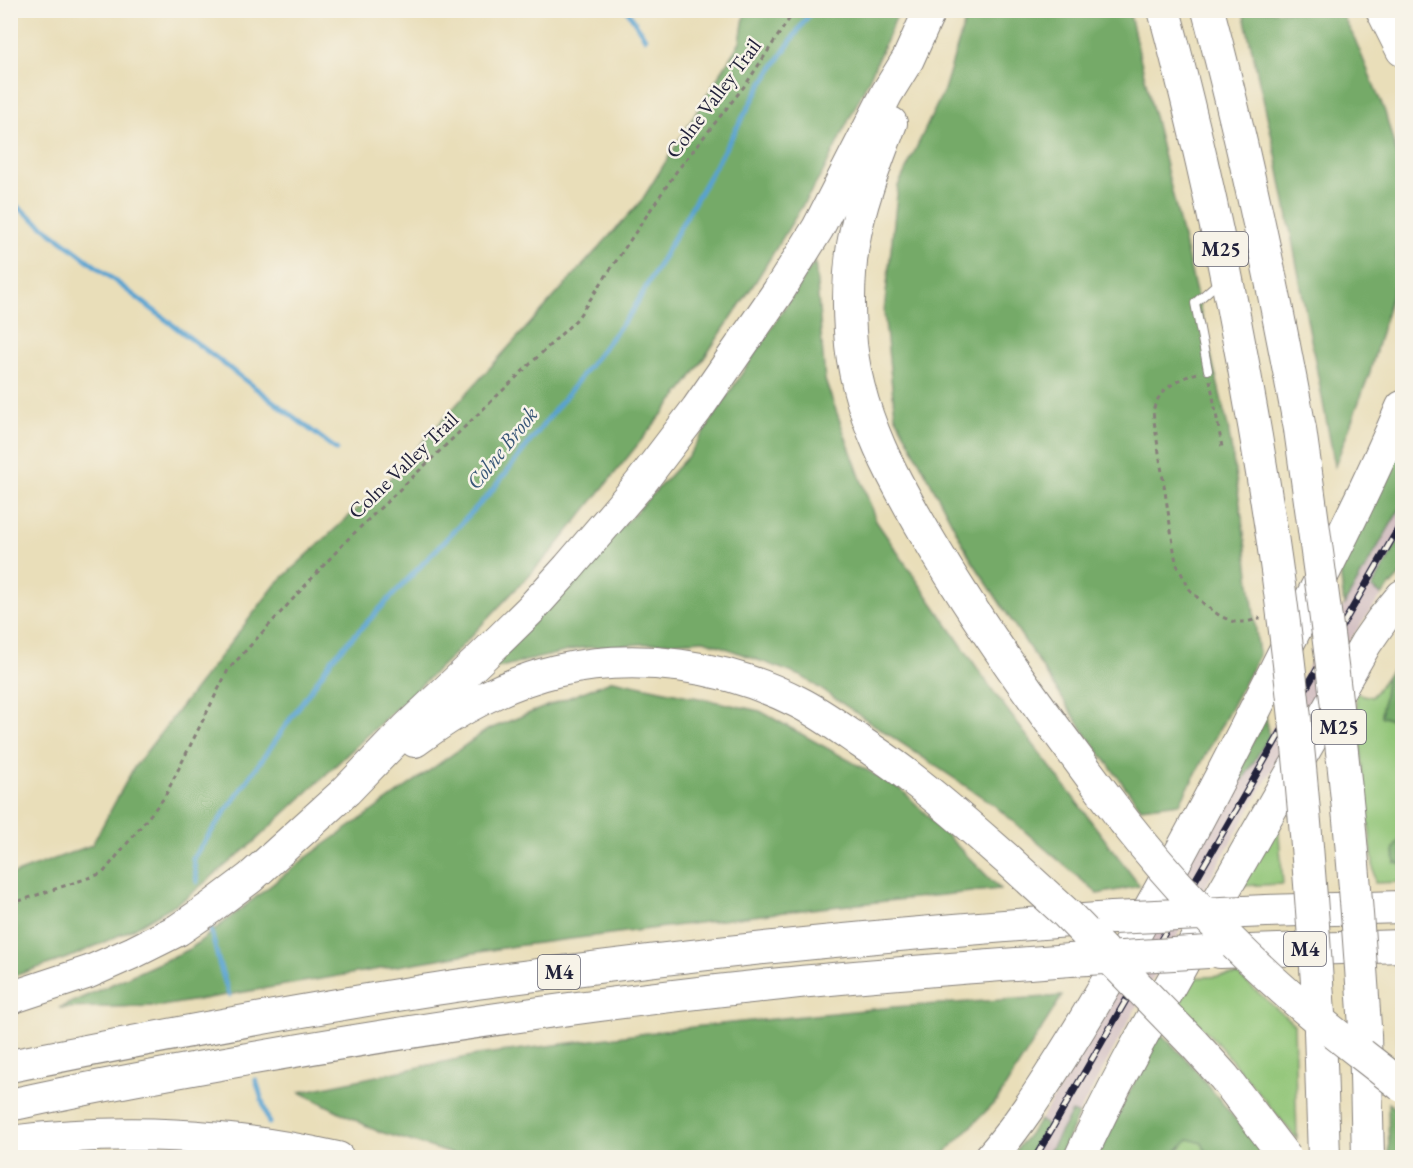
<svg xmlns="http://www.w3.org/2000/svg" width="1413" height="1168" viewBox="0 0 1413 1168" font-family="'EB Garamond',serif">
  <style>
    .industrial { fill: #d2bec1 }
    .green { fill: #91c577; stroke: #5a7459; stroke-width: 1.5 }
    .forest { fill: #74aa68; stroke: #4b6652; stroke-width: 1.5 }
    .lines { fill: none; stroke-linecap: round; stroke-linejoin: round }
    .stream { stroke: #59a3d0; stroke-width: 5 }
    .lane-casing { stroke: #86807a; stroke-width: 10 }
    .highway-casing { stroke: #86807a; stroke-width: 34 }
    .path { stroke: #86807a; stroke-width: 3; stroke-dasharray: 4.5 4.5; stroke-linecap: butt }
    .lane { stroke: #fff; stroke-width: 8 }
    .highway { stroke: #fff; stroke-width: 32 }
    .rail-casing { stroke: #22223b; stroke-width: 7 }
    .rail { stroke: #f7f3e8; stroke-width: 4.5; stroke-dasharray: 14; stroke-linecap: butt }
    .highway-bridge-casing { stroke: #86807a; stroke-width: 34; stroke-linecap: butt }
    .highway-bridge { stroke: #fff; stroke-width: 32 }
    .labels { text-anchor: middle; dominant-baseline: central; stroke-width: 5; stroke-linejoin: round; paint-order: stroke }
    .shield { fill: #f7f3e8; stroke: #62616f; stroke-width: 1.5 }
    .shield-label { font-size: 20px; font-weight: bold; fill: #22223b }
    .street-label { font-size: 21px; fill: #22223b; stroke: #f7f3e8 }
    .water-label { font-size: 22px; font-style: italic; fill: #385677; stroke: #f7f3e8 }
  </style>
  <rect width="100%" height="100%" fill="#f7f3e8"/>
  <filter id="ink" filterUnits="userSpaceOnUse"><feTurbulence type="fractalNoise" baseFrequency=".0167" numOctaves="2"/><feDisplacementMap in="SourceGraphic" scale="12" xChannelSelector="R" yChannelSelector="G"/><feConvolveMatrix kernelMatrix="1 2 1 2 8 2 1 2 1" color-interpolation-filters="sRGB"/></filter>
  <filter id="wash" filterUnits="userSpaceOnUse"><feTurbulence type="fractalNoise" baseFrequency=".008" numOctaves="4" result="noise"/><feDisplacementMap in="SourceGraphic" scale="24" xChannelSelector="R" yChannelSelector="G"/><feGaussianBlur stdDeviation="1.35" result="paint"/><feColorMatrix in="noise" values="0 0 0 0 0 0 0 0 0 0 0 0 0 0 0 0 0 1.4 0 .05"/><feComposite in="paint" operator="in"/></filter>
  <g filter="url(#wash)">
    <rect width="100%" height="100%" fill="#e9deb9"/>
    <path class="industrial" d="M1402,505V535L1372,588L1382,595L1349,642L1311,702L1135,1010L1078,1115L1072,1113L1046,1157L1029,1158L1047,1126L1040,1120L1073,1067L1236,775L1243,779Z"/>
    <path class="green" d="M1387,676L1381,716L1402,724V836L1394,849L1395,863L1402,864V882L1375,883L1355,693L1372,697Z
      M1278,823L1283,884L1240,886Z
      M1238,975L1294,1024L1297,1139L1218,1044L1177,1001L1190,978Z
      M1189,1138L1202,1143L1208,1157L1170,1158Z"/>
    <path class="forest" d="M745,11H899L870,77L822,174L756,281L688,382L554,549L453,655L254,842L186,898L133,929L73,956L11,977V875L92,845L133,769L276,584L390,478L642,200L740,42Z
      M968,11H1128L1131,19L1228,427L1242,517L1259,655L1180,803L1141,808L1085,733L971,559L895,415L884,312L898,186L944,90Z
      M1243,11H1340L1354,37L1385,112L1402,174L1395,282L1370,372L1335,466L1276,155Z
      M815,261L825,380L876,521L993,691L1140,886L1098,894L994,805L801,676L704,640L581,648L488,670L689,455Z
      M1402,443V505L1344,605L1340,570Z
      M1402,535V573L1382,595L1372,588Z
      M1402,656V724L1381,716L1387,676Z
      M613,680L760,711L901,789L1000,889L793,911L515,946L162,1006L59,1008L190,949L307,857L487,730Z
      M1266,716L1269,736L1243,780L1236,775Z
      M1402,836V864L1395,863L1394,848Z
      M1399,981H1402V1047L1398,1043Z
      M1062,996L998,1099L941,1157H463L377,1131L300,1092L477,1055L701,1026L893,1007Z
      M1159,1032L1189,1062L1266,1157H1208L1202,1143L1189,1139L1170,1157L1097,1158Z
      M1388,1103L1402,1114V1157H1389Z
      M1072,1112L1078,1115L1059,1157H1046Z
      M1040,1120L1047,1126L1029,1157L1010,1158Z
      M100,1154H147L204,1157H65Z"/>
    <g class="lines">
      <path class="stream" d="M627,10L645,38
        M10,201L337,450
        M197,882L193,858L333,658L490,493L633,310L763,82L812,10
        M209,923L219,963L229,995
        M256,1080L269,1123"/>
    </g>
  </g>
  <g filter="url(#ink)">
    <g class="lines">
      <defs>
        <path id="lane" d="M1208,370L1195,303L1220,281"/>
        <path id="highway" d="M1164,10C1207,169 1239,329 1265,491
          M1208,10C1245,148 1274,289 1300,429
          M1382,10L1402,50
          M891,123C876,163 860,203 853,245C849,273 848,303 850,331C854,412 896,485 937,553C993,647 1059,734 1124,821
          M415,741C456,710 506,683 556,671C637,652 725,665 798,702C820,713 839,727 859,741C877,753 895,765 911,778C945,804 976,832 1008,860
          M1266,911L1402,907
          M1220,952L1402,946
          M10,998L89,972L134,952L178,930L210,908L250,878L346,791L407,728L480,659L530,610L568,568L639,485L697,409L778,292L818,228L887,93L908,59L930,10
          M1320,1030L1324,1158
          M1365,1034L1368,1158
          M10,1066C149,1038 289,1012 429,990C467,984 506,979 545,974C733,949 923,931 1112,918
          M10,1105C89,1087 169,1073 248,1059C425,1028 602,1002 781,984C877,974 974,967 1070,960
          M10,1142C123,1128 227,1133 338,1158
          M990,1158C1017,1127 1039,1093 1061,1058C1088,1016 1113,972 1138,929C1194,831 1246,729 1296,628C1333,555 1370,482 1402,407
          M1080,1158C1115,1081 1157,1009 1198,936C1254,838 1310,741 1366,643L1382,620L1402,596"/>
      </defs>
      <use href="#lane" class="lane-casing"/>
      <use href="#highway" class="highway-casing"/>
      <path class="path" d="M1197,373C1180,378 1159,389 1154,408C1153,414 1154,421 1155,427L1176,563L1190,590L1204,604L1220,616L1234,622H1246L1259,619L1260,617
        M1210,380L1222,447
        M10,904L103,873L164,798L228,670L346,541L577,319L676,172L746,84L795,10"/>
      <use href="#lane" class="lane"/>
      <use href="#highway" class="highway"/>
      <defs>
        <path id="rail" d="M1035,1158L1402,522"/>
      </defs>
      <use href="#rail" class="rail-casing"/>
      <use href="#rail" class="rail"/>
      <defs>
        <path id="highway-bridge" d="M1300,429C1317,552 1335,676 1347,800C1355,876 1360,951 1365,1027
          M1265,491C1294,669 1309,850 1320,1030
          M1124,821C1184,897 1252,966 1327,1027C1352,1047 1377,1066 1402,1086
          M1008,860L1067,914L1194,1044L1224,1077L1286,1158
          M1112,918L1266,911
          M1070,960L1208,952"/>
      </defs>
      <use href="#highway-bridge" class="highway-bridge-casing"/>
      <use href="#highway-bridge" class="highway-bridge"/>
    </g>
  </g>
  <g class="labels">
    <g class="shield">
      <rect x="1194" y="232" width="54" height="34" rx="4.5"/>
      <rect x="1312" y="710" width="54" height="34" rx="4.5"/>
      <rect x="1284" y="932" width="42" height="34" rx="4.5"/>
      <rect x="538" y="955" width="42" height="34" rx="4.5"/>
    </g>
    <g class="shield-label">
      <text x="1221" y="249">M25</text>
      <text x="1339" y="727">M25</text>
      <text x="1305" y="949">M4</text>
      <text x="559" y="972">M4</text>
    </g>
    <g class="street-label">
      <text transform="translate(713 98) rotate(-53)">Colne Valley Trail</text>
      <text transform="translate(403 465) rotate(-44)">Colne Valley Trail</text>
    </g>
    <g class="water-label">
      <text transform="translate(502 448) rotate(-51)">Colne Brook</text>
    </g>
  </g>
  <rect width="1413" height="1168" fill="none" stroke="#f7f3e8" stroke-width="36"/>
</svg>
